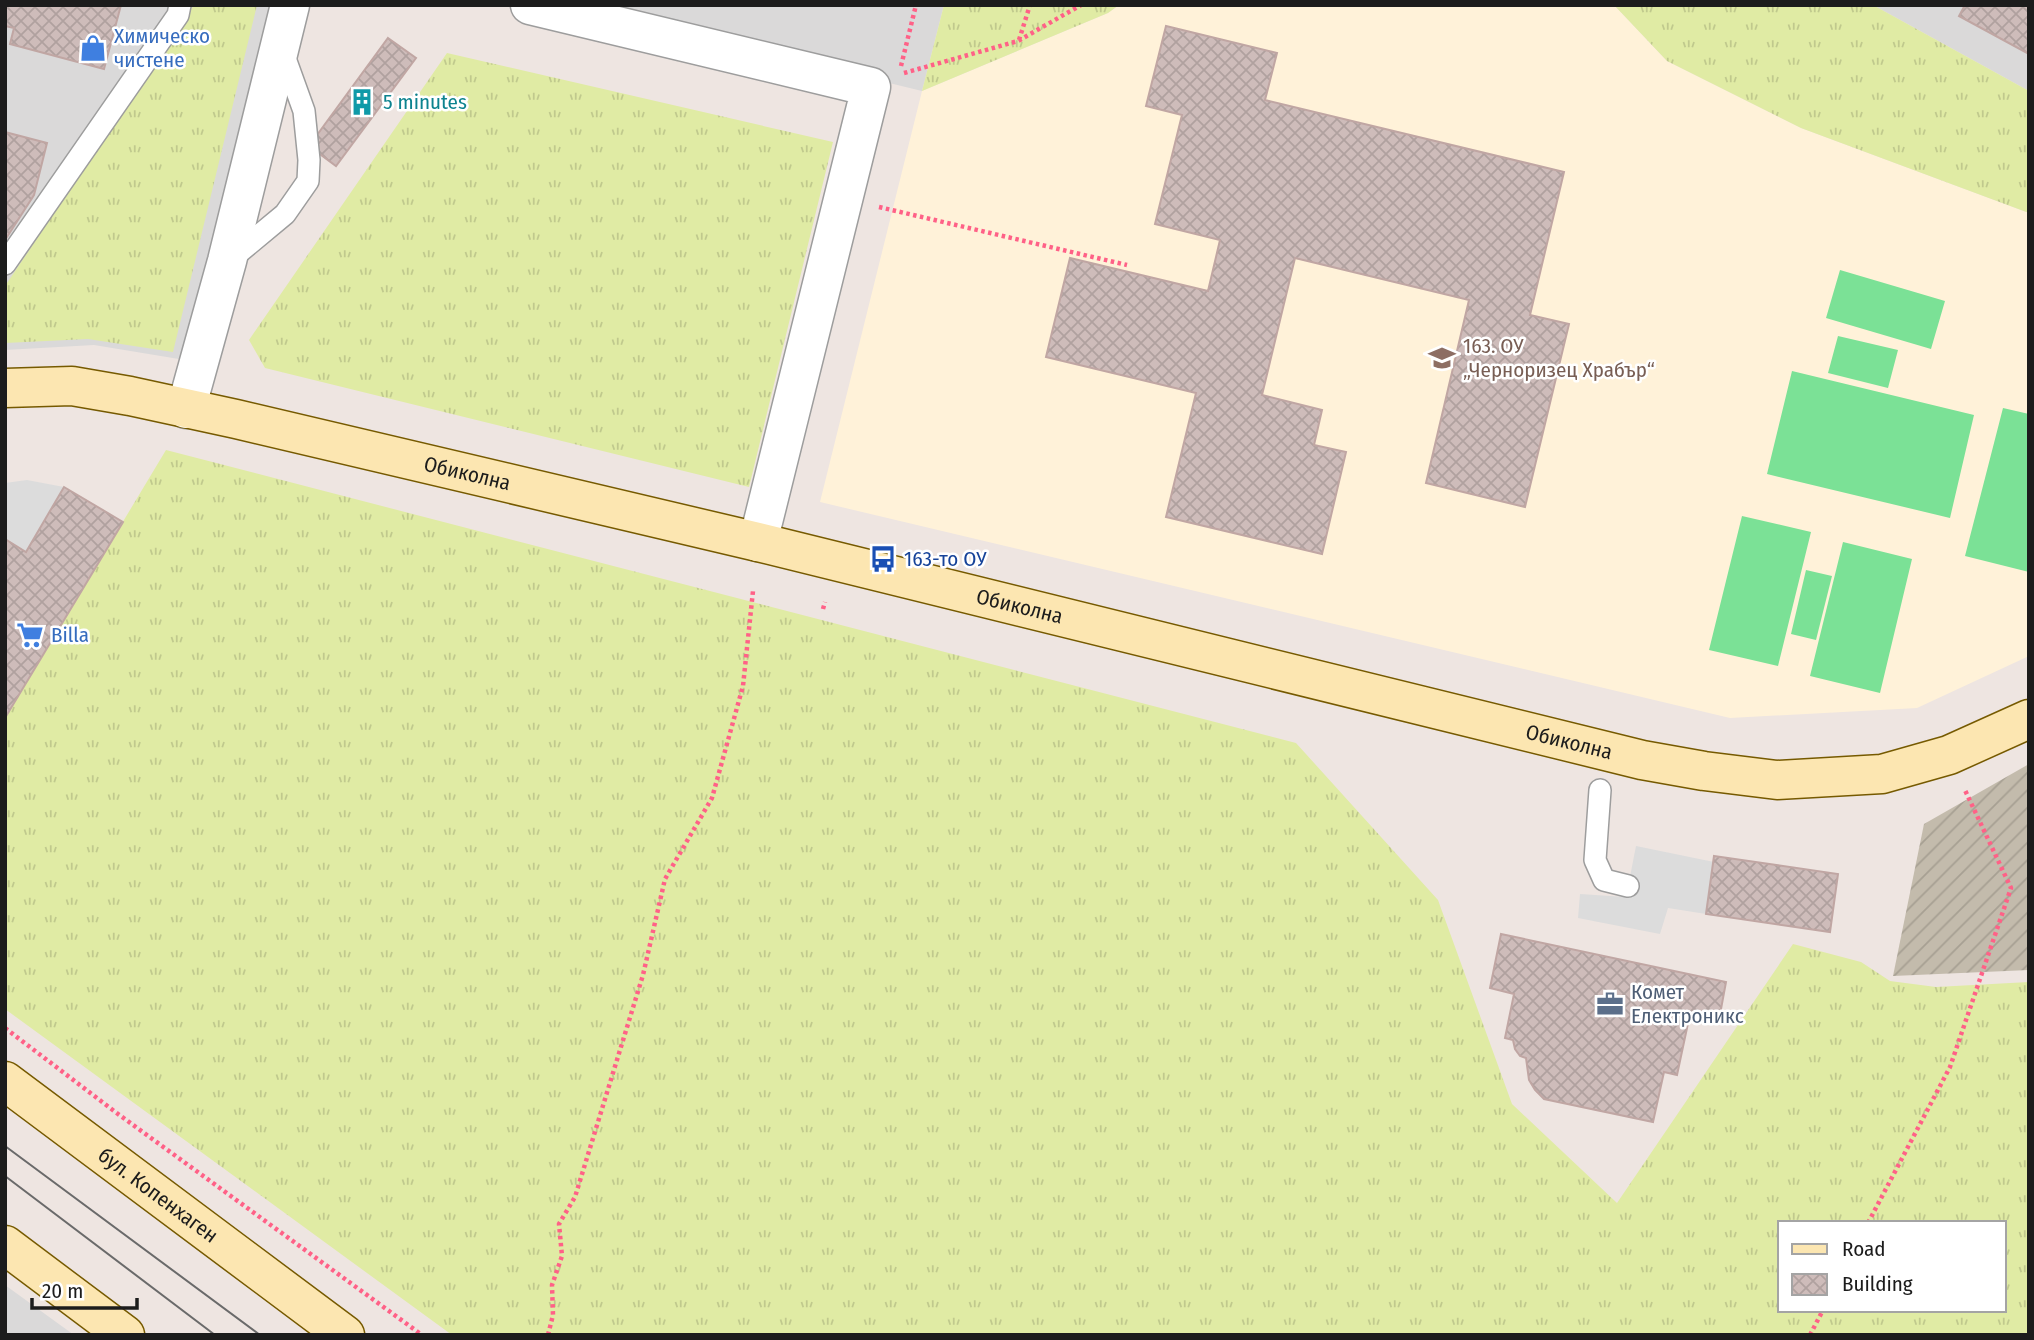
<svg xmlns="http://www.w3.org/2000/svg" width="2034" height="1340" viewBox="0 0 2034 1340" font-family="'Fira Sans Condensed',sans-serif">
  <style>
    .residential { fill: #dad9d9 }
    .education { fill: #fff2d9 }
    .construction { fill: url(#construction-furrows) }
    .grass { fill: url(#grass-tufts); fill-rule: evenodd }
    .pitch { fill: #7be196 }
    .parking { fill: #dcdcdc }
    .building { fill: url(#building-cross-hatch); stroke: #c0a6a3; stroke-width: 2 }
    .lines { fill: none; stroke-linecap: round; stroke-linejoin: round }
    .lane-casing { stroke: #9d9d9d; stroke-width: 24 }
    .street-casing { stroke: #9d9d9d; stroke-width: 41 }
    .secondary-casing { stroke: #765a00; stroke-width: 41 }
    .path { stroke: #ff6187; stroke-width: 4.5; stroke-dasharray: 3.5 3.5; stroke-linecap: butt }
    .lane { stroke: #fff; stroke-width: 21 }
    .street { stroke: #fff; stroke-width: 38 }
    .secondary { stroke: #fce6b1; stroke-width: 38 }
    .tram { stroke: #6a6a6a; stroke-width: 2 }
    .labels { text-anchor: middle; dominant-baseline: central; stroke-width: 5; stroke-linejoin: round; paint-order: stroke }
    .shop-label { font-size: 21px; fill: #366cbe; stroke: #fff; text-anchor: start }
    .culture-label { font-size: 21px; fill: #0d838f; stroke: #fff; text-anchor: start }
    .education-label { font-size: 21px; fill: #785e54; stroke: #fff; text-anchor: start }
    .street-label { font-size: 21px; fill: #1c1c1c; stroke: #fff }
    .transit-label { font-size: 21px; fill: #164399; stroke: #fff; text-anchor: start }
    .service-label { font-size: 21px; fill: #4e5e75; stroke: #fff; text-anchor: start }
  </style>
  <defs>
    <pattern id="construction-furrows" width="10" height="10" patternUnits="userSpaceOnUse" patternTransform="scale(1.75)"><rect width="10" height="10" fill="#c3bbac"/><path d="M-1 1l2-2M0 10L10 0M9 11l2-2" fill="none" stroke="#a7a093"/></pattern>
    <pattern id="grass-tufts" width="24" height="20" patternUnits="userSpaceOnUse" patternTransform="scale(1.75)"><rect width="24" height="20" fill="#e0eba4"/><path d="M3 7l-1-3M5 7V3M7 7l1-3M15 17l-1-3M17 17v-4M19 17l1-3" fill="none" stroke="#c0c98d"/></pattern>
    <pattern id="building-cross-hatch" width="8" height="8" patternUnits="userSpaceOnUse" patternTransform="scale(1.75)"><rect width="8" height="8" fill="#cebcba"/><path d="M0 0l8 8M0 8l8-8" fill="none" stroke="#b0a19f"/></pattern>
  </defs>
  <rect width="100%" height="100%" fill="#eee5e1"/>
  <path class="residential" d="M5,5H273L185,360L94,345L5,350Z
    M569,5H944L922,91Z
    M1873,5H2029V91Z
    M5,1285L74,1335H5Z"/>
  <path class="education" d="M1119,5H1614L1667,61L1801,128L2029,213V656L1917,708L1730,718L820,502L922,91L1108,13Z"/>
  <path class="construction" d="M2029,764V970L1893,976L1924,824Z"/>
  <path class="grass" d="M194,5H257L173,352L88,339L5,343V286Z
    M944,5H1119L1108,13L922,91Z
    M1614,5H1873L2029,91V213L1801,128L1667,61Z
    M447,53L833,142L749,487L265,368L249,340Z
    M166,450L1296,743L1438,900L1512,1104L1617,1203L1793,944L1861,962L1890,981L1936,987L2029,982V1335H452L5,1009V718ZM1780,1223H2004V1310H1780Z"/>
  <path class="pitch" d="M1840,270L1945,301L1931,349L1826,318Z
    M1838,336L1898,350L1888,388L1828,373Z
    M1792,371L1974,415L1950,518L1767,474Z
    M2003,408L2029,414V572L1965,556Z
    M1742,516L1811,532L1778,666L1709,650Z
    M1843,542L1912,559L1880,693L1810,676Z
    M1806,570L1832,576L1816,640L1791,634Z"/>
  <path class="parking" d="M27,480L64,487L26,552L5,539V483Z
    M1636,846L1714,862L1706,914L1668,908L1660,934L1578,918L1580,894L1626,897Z"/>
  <path class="building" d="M5,5H121L104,69L10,44L14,28L5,26Z
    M1965,5H2029V54L1959,16Z
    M1166,26L1277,53L1265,100L1564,172L1530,315L1569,324L1525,507L1426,483L1469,300L1295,258L1262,395L1322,410L1314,445L1346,452L1322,554L1166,517L1196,393L1046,357L1070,258L1208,291L1220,240L1155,224L1182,115L1146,106Z
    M388,38L416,58L336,166L309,146Z
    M5,132L47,143L34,195L5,240Z
    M64,487L123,522L5,718V539L26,552Z
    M1714,856L1838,874L1830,932L1706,914Z
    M1501,934L1726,982L1719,1020L1690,1014L1677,1075L1664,1072L1653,1122L1544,1099L1535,1090L1529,1080L1526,1058L1520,1056L1515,1049L1513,1040L1505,1038L1514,994L1490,988Z"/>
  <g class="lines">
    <defs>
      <path id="lane" d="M232,258L285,214L308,181L309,160L304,111L282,50
        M5,264L178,15L180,5
        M1600,790L1595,860L1604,880L1628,886"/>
      <path id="street" d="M530,5L871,87L758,542
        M186,409L227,261L290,5"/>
      <g id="secondary">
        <path id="s1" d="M5,388L72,386L130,396L236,419L758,542L1642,760L1704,771L1777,780L1882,774L1949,755L2029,719"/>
        <path id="s2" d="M5,1081L345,1335"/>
        <path d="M5,1245L125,1335"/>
      </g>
    </defs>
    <use href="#lane" class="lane-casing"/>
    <use href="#street" class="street-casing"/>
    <use href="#secondary" class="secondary-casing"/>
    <path class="path" d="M1019,40L1030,5
      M901,66L916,5
      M904,73L1018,41L1081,5
      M879,207L1127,265
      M823,609L825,602
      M5,1028L118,1114L422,1335
      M1868,1223L1950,1067L2011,888L1964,788
      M548,1335L553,1315L552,1285L562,1256L559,1224L575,1197L643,975L665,879L712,798L743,686L753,591
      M1810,1335L1823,1310"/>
    <use href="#lane" class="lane"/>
    <use href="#street" class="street"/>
    <use href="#secondary" class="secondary"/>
    <path class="tram" d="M5,1146L260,1335
      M5,1176L215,1335"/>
  </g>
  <defs>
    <symbol id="shop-bare" viewBox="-9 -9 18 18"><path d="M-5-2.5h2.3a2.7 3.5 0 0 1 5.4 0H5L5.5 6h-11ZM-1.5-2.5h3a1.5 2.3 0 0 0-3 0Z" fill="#3f7fe0" stroke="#fff" stroke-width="2.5" paint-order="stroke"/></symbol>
    <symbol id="building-bare" viewBox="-9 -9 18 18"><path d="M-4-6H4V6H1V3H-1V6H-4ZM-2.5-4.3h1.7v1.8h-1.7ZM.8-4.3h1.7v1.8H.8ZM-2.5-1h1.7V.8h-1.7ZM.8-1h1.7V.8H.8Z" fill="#0f9aa8" stroke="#fff" stroke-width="2.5" paint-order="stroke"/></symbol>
    <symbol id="school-bare" viewBox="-9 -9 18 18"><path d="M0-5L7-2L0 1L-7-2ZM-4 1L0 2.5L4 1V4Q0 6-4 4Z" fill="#8d6e63" stroke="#fff" stroke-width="2.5" paint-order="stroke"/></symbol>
    <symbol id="bus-bare" viewBox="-9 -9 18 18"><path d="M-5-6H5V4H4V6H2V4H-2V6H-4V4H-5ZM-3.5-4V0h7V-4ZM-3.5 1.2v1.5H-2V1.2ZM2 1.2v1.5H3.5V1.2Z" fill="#1a4fb4" stroke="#fff" stroke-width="2.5" paint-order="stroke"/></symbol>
    <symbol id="supermarket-bare" viewBox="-9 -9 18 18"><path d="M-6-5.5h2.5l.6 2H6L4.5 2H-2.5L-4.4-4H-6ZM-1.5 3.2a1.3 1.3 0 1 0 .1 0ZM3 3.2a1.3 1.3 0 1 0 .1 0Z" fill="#3f7fe0" stroke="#fff" stroke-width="2.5" paint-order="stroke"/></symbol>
    <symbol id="office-bare" viewBox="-9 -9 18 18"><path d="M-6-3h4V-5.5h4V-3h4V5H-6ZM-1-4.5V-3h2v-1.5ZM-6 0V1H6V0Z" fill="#5c6f8a" stroke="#fff" stroke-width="2.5" paint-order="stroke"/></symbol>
  </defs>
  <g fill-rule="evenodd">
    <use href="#shop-bare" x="74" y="29" width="38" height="38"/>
    <use href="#building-bare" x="343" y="83" width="38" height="38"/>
    <use href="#school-bare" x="1423" y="339" width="38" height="38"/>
    <use href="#bus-bare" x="864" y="540" width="38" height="38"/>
    <use href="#supermarket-bare" x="11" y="616" width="38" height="38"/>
    <use href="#office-bare" x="1591" y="985" width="38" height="38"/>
  </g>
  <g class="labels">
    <g class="shop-label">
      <text x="114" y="36">Химическо<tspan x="114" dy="24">чистене</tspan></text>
      <text x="51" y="635">Billa</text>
    </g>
    <g class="culture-label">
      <text x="383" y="102">5 minutes</text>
    </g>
    <g class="education-label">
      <text x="1463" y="346">163. ОУ<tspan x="1463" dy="24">„Черноризец Храбър“</tspan></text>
    </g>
    <g class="street-label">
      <text stroke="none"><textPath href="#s1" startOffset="472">Обиколна</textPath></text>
      <text stroke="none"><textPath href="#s1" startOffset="1040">Обиколна</textPath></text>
      <text stroke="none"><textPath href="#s1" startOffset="1606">Обиколна</textPath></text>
      <text stroke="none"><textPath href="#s2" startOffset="191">бул. Копенхаген</textPath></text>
    </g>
    <g class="transit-label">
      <text x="904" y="559">163-то ОУ</text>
    </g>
    <g class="service-label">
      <text x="1631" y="992">Комет<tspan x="1631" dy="24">Електроникс</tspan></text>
    </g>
  </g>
  <rect width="2034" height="1340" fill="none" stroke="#1c1c1c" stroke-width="14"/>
  <rect x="1778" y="1221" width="228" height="91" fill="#ffffff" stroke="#a4a4a4" stroke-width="2"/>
  <rect x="1792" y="1244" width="35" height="10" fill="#fce6b1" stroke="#a4a4a4" stroke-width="2"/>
  <text x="1842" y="1256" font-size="21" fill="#1c1c1c">Road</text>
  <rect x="1792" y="1274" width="35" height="21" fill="url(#building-cross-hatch)" stroke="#a4a4a4" stroke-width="2"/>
  <text x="1842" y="1291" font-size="21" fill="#1c1c1c">Building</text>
  <path d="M32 1298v10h105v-10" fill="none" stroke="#1c1c1c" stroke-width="3.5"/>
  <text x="42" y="1298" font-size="21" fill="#1c1c1c" stroke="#ffffff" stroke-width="5" paint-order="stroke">20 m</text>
</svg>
